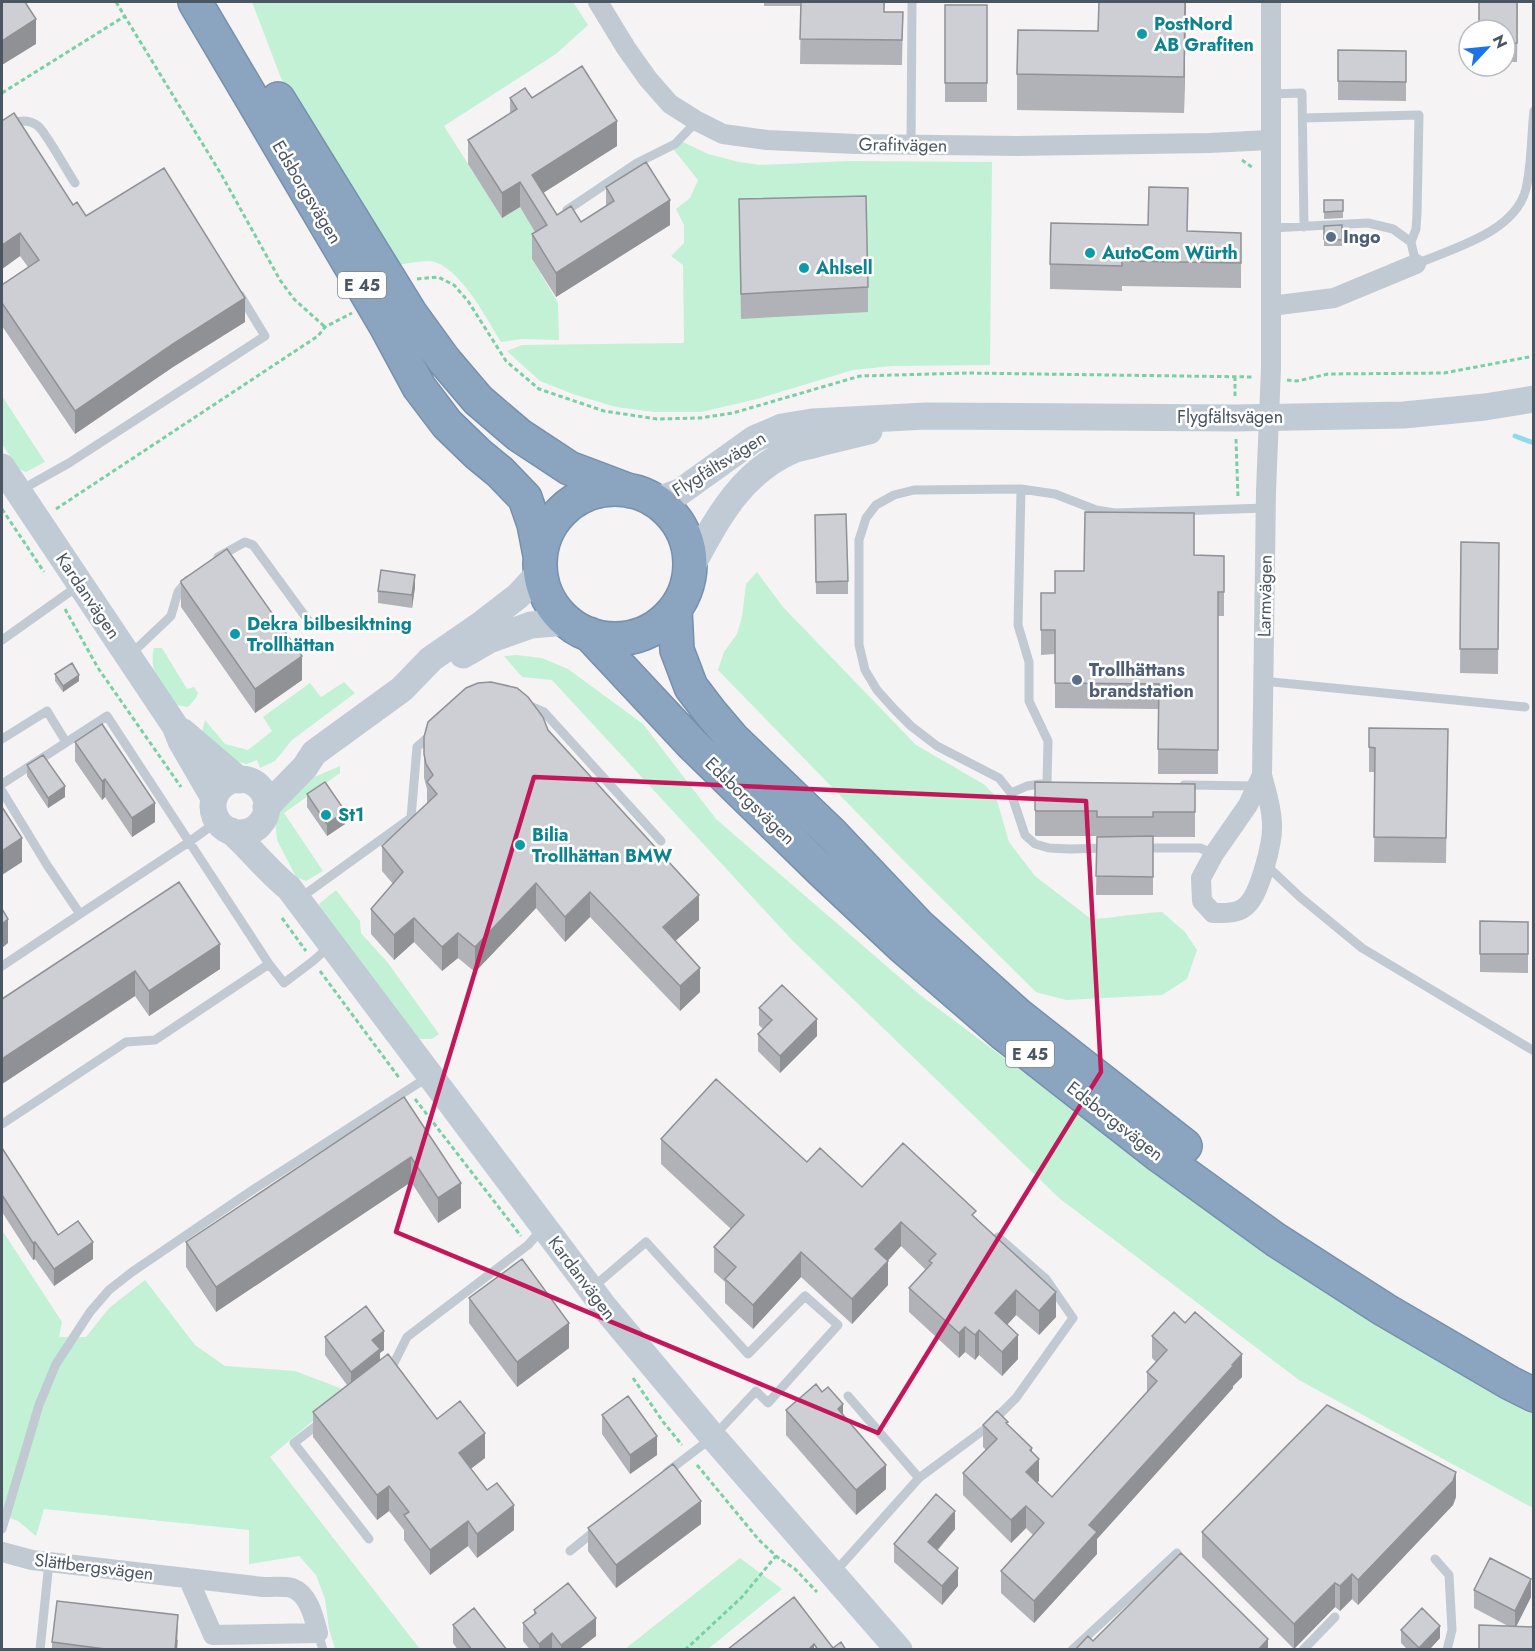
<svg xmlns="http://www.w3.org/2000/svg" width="1535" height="1651" viewBox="0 0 1535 1651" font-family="Jost,sans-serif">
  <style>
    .green { fill: #c3f1d5 }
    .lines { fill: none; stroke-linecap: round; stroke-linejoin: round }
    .stream { stroke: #90daee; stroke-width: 5 }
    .highway-casing { stroke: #7690ad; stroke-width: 36 }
    .path { stroke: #7ad0a6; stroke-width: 3; stroke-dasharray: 4.5 3; stroke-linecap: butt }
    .lane { stroke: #c1cad2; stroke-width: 9 }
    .street { stroke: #c1cad2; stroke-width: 20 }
    .secondary { stroke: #c1cbd6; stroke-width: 27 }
    .highway { stroke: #8ba5c1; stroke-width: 33 }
    .wall { fill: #b0b2b7 }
    .shaded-wall { fill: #909195 }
    .building { fill: #cdcfd5; stroke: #909195; stroke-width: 1.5 }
    .marked { fill: none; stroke: #c2185b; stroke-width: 4.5; stroke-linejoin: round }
    .culture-dot { fill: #0f9aa8; stroke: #fff; stroke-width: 2 }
    .service-dot { fill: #5c6f8a; stroke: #fff; stroke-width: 2 }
    .labels { text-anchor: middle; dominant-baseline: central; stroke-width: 5; stroke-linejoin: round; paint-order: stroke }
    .shield { fill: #fff; stroke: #808990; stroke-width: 1.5 }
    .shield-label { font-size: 16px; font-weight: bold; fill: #4a5661 }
    .culture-label { font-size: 18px; font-weight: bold; fill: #0d838f; stroke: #fff; text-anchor: start }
    .street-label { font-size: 18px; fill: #4a5661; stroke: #fff }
    .service-label { font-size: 18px; font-weight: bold; fill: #4e5e75; stroke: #fff; text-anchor: start }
  </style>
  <rect width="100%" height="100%" fill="#f5f3f3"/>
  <path class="green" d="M252,2H573L588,25L556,54L444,126L502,218L520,207L547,249L532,259L558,303L559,340L522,339L501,342C487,319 458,263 429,261C418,261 406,264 396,265L281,78Z
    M683,142L708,154L739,162L761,165L849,161L992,162L990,365L892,366L853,370L757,399L701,412H654L616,407L573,394L540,381L507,351L522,345L683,343L684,341L683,265L671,256L684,243V225L676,209L690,198L698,180L674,150L675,146Z
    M2,396L45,462L26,472L19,469L2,444Z
    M757,572L783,607L916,745L985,785L996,797L1009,842L1035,876L1091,919C1115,918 1138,913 1162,912L1185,932L1197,950L1187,979L1162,995L1066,1000L1036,992L902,859L718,670L724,652L737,634L742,617L746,584Z
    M154,648H162L187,689L194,687L198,693L196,698L188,707L176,705C162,689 148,671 154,648Z
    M516,655L542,658L568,669L643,724L716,819L920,995L1255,1245L1533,1406V1508L1299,1380L1059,1198L792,940L552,680L522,677L504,656Z
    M344,682L355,693L292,740L275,761L260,768L257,760L247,764L234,761L202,732L205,720L225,744L248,750L272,731L263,717L310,683L321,697Z
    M340,766V773L284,813L323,871L306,881L296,877L277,840L275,821L284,797L298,784Z
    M336,890L360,921L361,933L388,963L439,1034L432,1039H417L321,910L319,904Z
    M2,1230L62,1322L59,1337H86L109,1308L145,1280L195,1345L225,1366L295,1371L348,1391L270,1457L420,1649H335L329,1629L325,1599L316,1575L299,1556L249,1564V1530L44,1509L36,1536L18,1521L2,1515Z
    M740,1558L782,1589L708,1649H625Z"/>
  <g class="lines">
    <path class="stream" d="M1515,436L1534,443"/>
    <defs>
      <path id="highway" d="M195,2L385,324L419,387L447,424L478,454L500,472L525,498L534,524L540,555
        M278,99L410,313L444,360L478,400L519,435L569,468L630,491
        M540 564a75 75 0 1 1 150 0a75 75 0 1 1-150 0Z
        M675,609L677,650L691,687L710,712L733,739L833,835L920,927L1018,1015L1185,1146
        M589,634L691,743L821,870L902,946L1004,1034L1160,1156L1276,1240L1385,1310L1510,1383L1534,1395"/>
    </defs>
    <use href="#highway" class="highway-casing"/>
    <path class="path" d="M116,2L221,174L280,280L294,299L325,327
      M2,93L125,16
      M1242,160L1253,168
      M417,279L438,277L454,285L468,301L506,361L539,389L604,411L657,419L700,418L733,413L860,376L967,373L1254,377
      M1287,380L1297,381L1328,374L1444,373L1534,356
      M1235,396V377
      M1236,439L1238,498
      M2,509L44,572
      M56,509L318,336L325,327L352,313
      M65,609L98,668L181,787
      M282,918L306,951
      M320,971L400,1079
      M415,1099L521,1236
      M633,1378L664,1423L682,1445
      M697,1465L759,1540L776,1556L795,1569L817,1592
      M685,1650L742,1597L776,1556"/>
    <path class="lane" d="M1271,94L1302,93L1304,227
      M1303,118L1419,115L1417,214L1416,229L1411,242
      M2,128C12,122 26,117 38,126C45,131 68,173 75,183
      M911,145L912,2
      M567,210L637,163L675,144L697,121
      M1271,228L1368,223L1393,229L1411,242L1416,264C1454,248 1515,232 1526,189C1532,163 1531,136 1534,111
      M1021,489L1018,625L1029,662V701L1048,741L1047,783
      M19,491L69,463L265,336L240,295
      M218,557L245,542L253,545L313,627
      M2,640L78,586
      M130,655L171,616L178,592L188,580
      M1263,681L1525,707
      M525,704L544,712L661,841
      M2,739L47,711L66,742
      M2,784L107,716L269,964L155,1040L126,1042L2,1124
      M1184,785L1257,786
      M2,791L47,865L80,914L189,842L218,821
      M1011,793L1027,786L1047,783
      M1109,848L1070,849L1049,848L1035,844L1025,835L1011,793L999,778L937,746L911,726L894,709L877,690L865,670L859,645V540L866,518L876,505L894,495L914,490L1021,489L1055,494L1096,510L1115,513L1266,508
      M1141,848H1200L1214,854
      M1265,864L1300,897L1362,948L1534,1051
      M300,898L411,818L417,747L433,733
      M269,964L284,983L313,961L331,945
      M2,966L80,914
      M592,1288L646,1242L748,1354L805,1296L838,1325L768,1403L756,1391L713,1437L667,1472
      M387,1372L392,1367L407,1337L528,1245L542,1229
      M321,1422L294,1443L369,1539
      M919,1478L985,1429L1016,1398L1073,1318L1046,1279L998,1237
      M2,1529L39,1405L56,1364L90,1312L109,1290L132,1272L254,1189L428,1077
      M570,1551L596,1530
      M1435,1559L1449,1575L1452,1630L1447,1650
      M835,1572L919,1478L848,1396
      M318,1633L323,1650
      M40,1650L49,1562
      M1072,1650L1177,1553
      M1303,1650L1335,1617"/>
    <path class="street" d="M598,2L626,48L648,79L670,104L697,121L723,134L767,140L856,144L1017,146L1209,143L1270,140
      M1271,306L1334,298L1416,264
      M1262,775L1248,805L1214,854L1201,878L1202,901L1213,913C1225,913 1240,914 1248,904C1260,892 1273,842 1272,825C1272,808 1266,791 1262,775L1266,491L1271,368V2
      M2,1552L32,1560L263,1587C271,1587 284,1586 292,1588C309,1594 314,1618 318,1633L213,1635L188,1578"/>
    <path class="secondary" d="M2,467L175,726L181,741L214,798
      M655,501L680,492L754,439L782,427L812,422L926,416L1235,418L1404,415L1485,407L1534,399
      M689,571C715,523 739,473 793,450C801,447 811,446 820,443C836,439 853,435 869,431
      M463,655L489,640L531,625L567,622
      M183,732L239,780
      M213 806a27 27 0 1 1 54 0a27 27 0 1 1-54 0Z
      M266,807L305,767L314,753L402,689L431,659L483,623L518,596L540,572
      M231,831C251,849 268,871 289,888L605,1308L713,1437L899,1650"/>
    <use href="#highway" class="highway"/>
  </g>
  <path class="wall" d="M764,2H885L884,12H903L902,65L800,64L801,6H764Z
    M1186,2L1184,113L1017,110V74L1098,31Z
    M1518,2L1517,62H1505V30Z
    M945,5H987V102H945Z
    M1338,50L1406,51V101L1338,100Z
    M510,98H532L617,146L543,193L557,215L581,222L606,206V187L670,225L556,297L532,259V234L535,232L520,207L502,218L468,164V140L510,113Z
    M2,121L73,205L86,216L245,322L173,367L75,434L2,326V285L28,267L20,256L2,269Z
    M739,199L868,287V312L741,319Z
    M1324,200H1343V218L1324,219Z
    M1342,225V246H1324V226Z
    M1241,233V288L1122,286V291L1050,289V264Z
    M815,515L848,581V594H816Z
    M1461,542L1499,543L1498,674L1460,673Z
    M1194,555L1224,556V616H1218V774H1158V709L1055,708V654L1041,655V593H1055L1084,571Z
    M181,583L302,680L255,713L181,607Z
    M415,587L412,608L378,603V591Z
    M55,674L79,681L63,692L55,681Z
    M1369,728L1448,729L1446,863L1374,862L1375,772H1369Z
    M548,730L699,920L675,941L700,992L680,1011L590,917L565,942L536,908L475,972L458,958L442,971L414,942L394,960L371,934V909L393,884L382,871V846L427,804V789L424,778V754Z
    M75,742L155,822L132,837L105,797L102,800L75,761Z
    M27,765L65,797L48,808L27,776Z
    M1035,782L1195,784V837H1153V895H1096L1097,836H1036L1035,835Z
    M307,794L345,824L327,836L307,807Z
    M179,882L220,969L149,1016L135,996L2,1084V999Z
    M1480,921L1528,922V973L1480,972Z
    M759,1008L817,1036L780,1073L758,1051V1034L763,1029L759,1025Z
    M404,1097L461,1208L438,1223L411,1182L216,1312L186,1267V1242Z
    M661,1139L807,1162L862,1187L976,1218L1056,1317L1039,1335L1016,1315L1007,1325L1018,1359L1002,1376L979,1355L975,1360L965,1352L959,1358L909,1312V1288L926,1270L901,1246L888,1261V1285L852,1324L801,1277L753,1329L725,1303V1282L714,1272V1247L731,1229L661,1164Z
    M2,1148L58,1235L93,1259L54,1286L35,1259L33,1260L2,1212Z
    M469,1298L569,1348L517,1387L469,1323Z
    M1152,1336L1242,1377L1233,1386V1388L1097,1539V1554L1034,1623L1001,1593V1571L1033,1535L1026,1528L1011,1543L963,1495V1473L986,1450L983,1447V1425H1008L1032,1452L1039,1481L1037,1482L1052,1497L1147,1392V1372L1156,1362L1152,1358Z
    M325,1337L384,1350L380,1353V1360L437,1419L485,1458L470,1469L514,1530L477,1558L468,1546L430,1575L404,1540V1530L389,1511L377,1520L313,1437V1412L347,1385L325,1355Z
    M786,1410L843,1416L886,1489L856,1515L786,1435Z
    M602,1415L657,1455L630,1474L602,1434Z
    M1456,1497L1453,1505L1358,1605L1352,1599L1340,1611L1335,1607L1294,1649L1202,1557V1532Z
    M701,1524L616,1588L588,1551V1528Z
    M955,1529L938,1550L958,1586L942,1605L894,1562V1544Z
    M1474,1590L1531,1597L1516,1626H1508L1474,1608Z
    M534,1610L596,1636L578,1650H530L523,1641V1623L534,1615Z
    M453,1625L507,1650H458L453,1643Z
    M1401,1630L1440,1638L1429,1650H1408L1401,1643Z
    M178,1640L177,1650H52V1642Z"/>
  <path class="shaded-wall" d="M1185,2H1186L1184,113V77Z
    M36,19V44L2,65V41Z
    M617,121V146L532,200V175Z
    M520,182V207L502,218V193Z
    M670,200V225L556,297V273Z
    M20,233V256L2,269V245Z
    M245,298V322L173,367L75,434V411L173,344Z
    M415,575V587L412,608V595Z
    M302,656V680L255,713V689Z
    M79,675V681L63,692V686Z
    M105,779V797L102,800V781Z
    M65,786V797L48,808V798Z
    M155,803V822L132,837V818Z
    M345,811V824L327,836V824Z
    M22,838V862L2,875V851Z
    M536,883V908L475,972V947Z
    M590,892V917L565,942V917Z
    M699,895V920L663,952V927Z
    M414,918V942L394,960V935Z
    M8,919V943L2,948V924Z
    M458,933V958L442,971V947Z
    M220,944V969L149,1016V991Z
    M700,968V992L680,1011V986Z
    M135,971V996L2,1084V1059Z
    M817,1019V1036L780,1073V1056Z
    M411,1157V1182L216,1312V1287Z
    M461,1183V1208L438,1223V1198Z
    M901,1222V1246L875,1274V1249Z
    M35,1242V1259L33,1260V1243Z
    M93,1242V1259L54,1286V1269Z
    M801,1252V1277L753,1329V1305Z
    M888,1261V1285L852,1324V1299Z
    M1016,1290V1315L995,1338V1313Z
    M1056,1292V1317L1039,1335V1311Z
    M569,1323V1348L517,1387V1362Z
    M965,1327V1352L959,1358V1333Z
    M979,1330V1355L975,1360V1335Z
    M384,1331V1350L380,1353V1368L351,1390V1372L372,1340Z
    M1018,1335V1359L1002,1376V1352Z
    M1242,1354V1377L1233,1386V1388L1097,1539V1554L1034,1623V1601L1089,1525Z
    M843,1404V1429L838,1409Z
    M485,1433V1458L459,1478V1453Z
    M657,1436V1455L630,1474V1455Z
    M1032,1448V1466L1039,1459V1481L1026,1494V1472L1030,1450Z
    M886,1465V1489L856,1515V1490Z
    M1456,1472V1497L1453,1505L1358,1605V1580Z
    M389,1486V1511L377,1520V1495Z
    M701,1501V1524L616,1588V1565Z
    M514,1505V1530L477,1558V1534Z
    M1026,1506V1528L1011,1543V1520Z
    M955,1511V1529L928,1560V1542Z
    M468,1521V1546L430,1575V1550Z
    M958,1568V1586L942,1605V1586Z
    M1352,1574V1599L1340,1611V1586Z
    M1531,1579V1597L1515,1629V1611Z
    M1335,1583V1607L1294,1649V1624Z
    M178,1615L177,1650H175Z
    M596,1618V1636L578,1650H561V1645Z
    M1440,1626V1638L1429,1650H1419V1648Z
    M552,1633V1650H539V1644Z
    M1268,1639V1650H1258Z
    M814,1644V1650H808Z"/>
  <path class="building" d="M2,2H25L36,19L2,41Z
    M801,2H884V12H903L902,40L800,39Z
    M1099,2H1185L1184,77L1017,74L1018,30L1098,31Z
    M1479,2H1517V43H1505V30H1479Z
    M945,5H987V83H945Z
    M1338,50L1406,51V82L1338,81Z
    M582,66L617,121L532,175L557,215L571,206L581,222L614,201L606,187L646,162L670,200L556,273L532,234L547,225L520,182L502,193L468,140L517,109L510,98L525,88L532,98Z
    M14,113L73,205L77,202L86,216L164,168L245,298L173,344L75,411L2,303V285L39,260L20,233L2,245V121Z
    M1149,187L1188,188L1187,231L1241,233V263L1122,261V266L1050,264L1051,223L1148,225Z
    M866,196L868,287L741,294L739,199Z
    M1324,200H1343V211L1324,212Z
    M1342,225V240L1324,239V226Z
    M1085,512L1194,513V555L1224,556V592H1218V750L1158,749L1159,684L1055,683V630H1041V593H1055V571H1084Z
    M846,514L848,581L816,582L815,515Z
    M1461,542L1499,543L1498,649H1460Z
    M227,549L302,656L255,689L181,583V581Z
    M381,570L415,575L412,595L378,591Z
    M72,663L79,675L63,686L55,674Z
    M491,682L517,688L528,697L543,717L548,730L699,895L663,927L700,968L680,986L590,892L565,917L536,883L475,947L458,933L442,947L414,918L394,935L371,909L403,872L382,846L437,794L427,782L433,775L426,764L424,754V737L428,722L466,688L478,683Z
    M102,724L155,803L132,818L105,779L102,781L75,742Z
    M1369,728L1448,729L1446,838L1374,837L1375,748L1369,747Z
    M43,755L65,786L48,798L27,765Z
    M325,782L345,811L327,824L307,794Z
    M1035,782L1195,784V812H1153V817H1097V811H1036L1035,810Z
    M2,807L22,838L2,851Z
    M1153,836V877L1096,876L1097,837Z
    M179,882L220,944L149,991L135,971L2,1059V999Z
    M2,909L8,919L2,924Z
    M1480,921L1528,922V954H1480Z
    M782,985L817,1019L780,1056L758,1034L772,1020L759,1008Z
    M716,1079L807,1162L820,1148L862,1187L903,1143L976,1211L972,1215L1056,1292L1039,1311L1016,1290L995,1313L1018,1335L1002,1352L979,1330L975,1335L965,1327L959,1333L909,1288L932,1263L929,1261L936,1254L901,1222L875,1249L888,1261L852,1299L801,1252L753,1305L725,1279L736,1267L714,1247L744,1215L661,1139Z
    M404,1097L461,1183L438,1198L411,1157L216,1287L186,1242Z
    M2,1148L58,1235L78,1221L93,1242L54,1269L35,1242L33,1243L2,1195Z
    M522,1259L569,1323L517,1362L469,1298Z
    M366,1306L384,1331L372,1340L380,1349L351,1372L325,1337Z
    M1174,1312L1185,1323L1195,1312L1242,1354L1232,1365L1233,1366L1089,1525L1097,1532L1034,1601L1001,1571L1044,1523L1026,1506L1011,1520L963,1473L997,1439L983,1425L997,1411L1008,1422L1006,1423L1032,1448L1030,1450L1039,1459L1026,1472L1052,1497L1157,1381L1147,1372L1167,1350L1152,1336Z
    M388,1354L437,1419L460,1401L485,1433L459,1453L487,1490L497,1483L514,1505L477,1534L468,1521L430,1550L404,1515L409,1512L389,1486L377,1495L313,1412Z
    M816,1384L822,1392L828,1387L843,1404L838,1409L886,1465L856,1490L786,1410Z
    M628,1396L657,1436L630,1455L602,1415Z
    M1327,1405L1456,1472L1453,1481L1358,1580L1352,1574L1340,1586L1335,1583L1294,1624L1202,1532Z
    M673,1464L701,1501L616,1565L588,1528Z
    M936,1494L955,1511L928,1542L958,1568L942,1586L894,1544Z
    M1181,1553L1268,1639L1258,1650H1075L1088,1636L1093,1641Z
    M1490,1558L1531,1579L1515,1611L1474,1590Z
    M568,1583L596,1618L561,1645L552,1633L539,1644L523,1623L536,1613L534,1610Z
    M794,1597L833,1648L841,1642L846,1650H818L814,1644L808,1650H727Z
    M57,1601L178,1615L175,1650H113L52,1642Z
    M474,1608L507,1650H472L453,1625Z
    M1422,1608L1440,1626L1419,1648L1401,1630Z
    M1479,1625L1533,1627V1650H1479Z"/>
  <path class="marked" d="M534,777L1086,801L1101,1072L878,1433L396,1232Z"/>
  <g class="culture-dot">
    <circle cx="1142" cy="34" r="6"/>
    <circle cx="1090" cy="253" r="6"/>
    <circle cx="804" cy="268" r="6"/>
    <circle cx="235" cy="634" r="6"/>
    <circle cx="326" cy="815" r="6"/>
    <circle cx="520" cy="845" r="6"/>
  </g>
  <g class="service-dot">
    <circle cx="1331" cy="237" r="6"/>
    <circle cx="1077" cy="680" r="6"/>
  </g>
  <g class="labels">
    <g class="shield">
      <rect x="338" y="272" width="48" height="26" rx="4.5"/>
      <rect x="1006" y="1041" width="48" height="26" rx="4.5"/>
    </g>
    <g class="shield-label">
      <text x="362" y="285">E 45</text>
      <text x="1030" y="1054">E 45</text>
    </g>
    <g class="culture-label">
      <text x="1154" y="24">PostNord<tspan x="1154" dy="21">AB Grafiten</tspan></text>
      <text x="1102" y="253">AutoCom Würth</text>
      <text x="816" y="268">Ahlsell</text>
      <text x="247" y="624">Dekra bilbesiktning<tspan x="247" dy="21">Trollhättan</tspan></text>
      <text x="338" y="815">St1</text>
      <text x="532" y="835">Bilia<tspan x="532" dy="21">Trollhättan BMW</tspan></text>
    </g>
    <g class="street-label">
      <text transform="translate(903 145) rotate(1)">Grafitvägen</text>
      <text transform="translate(307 192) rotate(59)">Edsborgsvägen</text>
      <text x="1230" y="417">Flygfältsvägen</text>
      <text transform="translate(719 464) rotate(-32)">Flygfältsvägen</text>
      <text transform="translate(88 596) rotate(56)">Kardanvägen</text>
      <text transform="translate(1265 596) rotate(-89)">Larmvägen</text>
      <text transform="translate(750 801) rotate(44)">Edsborgsvägen</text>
      <text transform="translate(1115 1121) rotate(38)">Edsborgsvägen</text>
      <text transform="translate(582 1278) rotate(53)">Kardanvägen</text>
      <text transform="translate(94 1567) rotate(7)">Slättbergsvägen</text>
    </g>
    <g class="service-label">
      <text x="1343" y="237">Ingo</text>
      <text x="1089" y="670">Trollhättans<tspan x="1089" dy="21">brandstation</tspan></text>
    </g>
  </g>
  <rect width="1535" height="1651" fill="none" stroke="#4a5661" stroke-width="6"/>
  <g transform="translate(1487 48) rotate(64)"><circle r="28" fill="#ffffff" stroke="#b7bbc0" stroke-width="1.5"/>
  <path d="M0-4.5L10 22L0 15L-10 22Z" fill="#1a73e8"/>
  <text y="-9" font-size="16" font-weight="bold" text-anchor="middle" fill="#4a5661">N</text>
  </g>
</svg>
